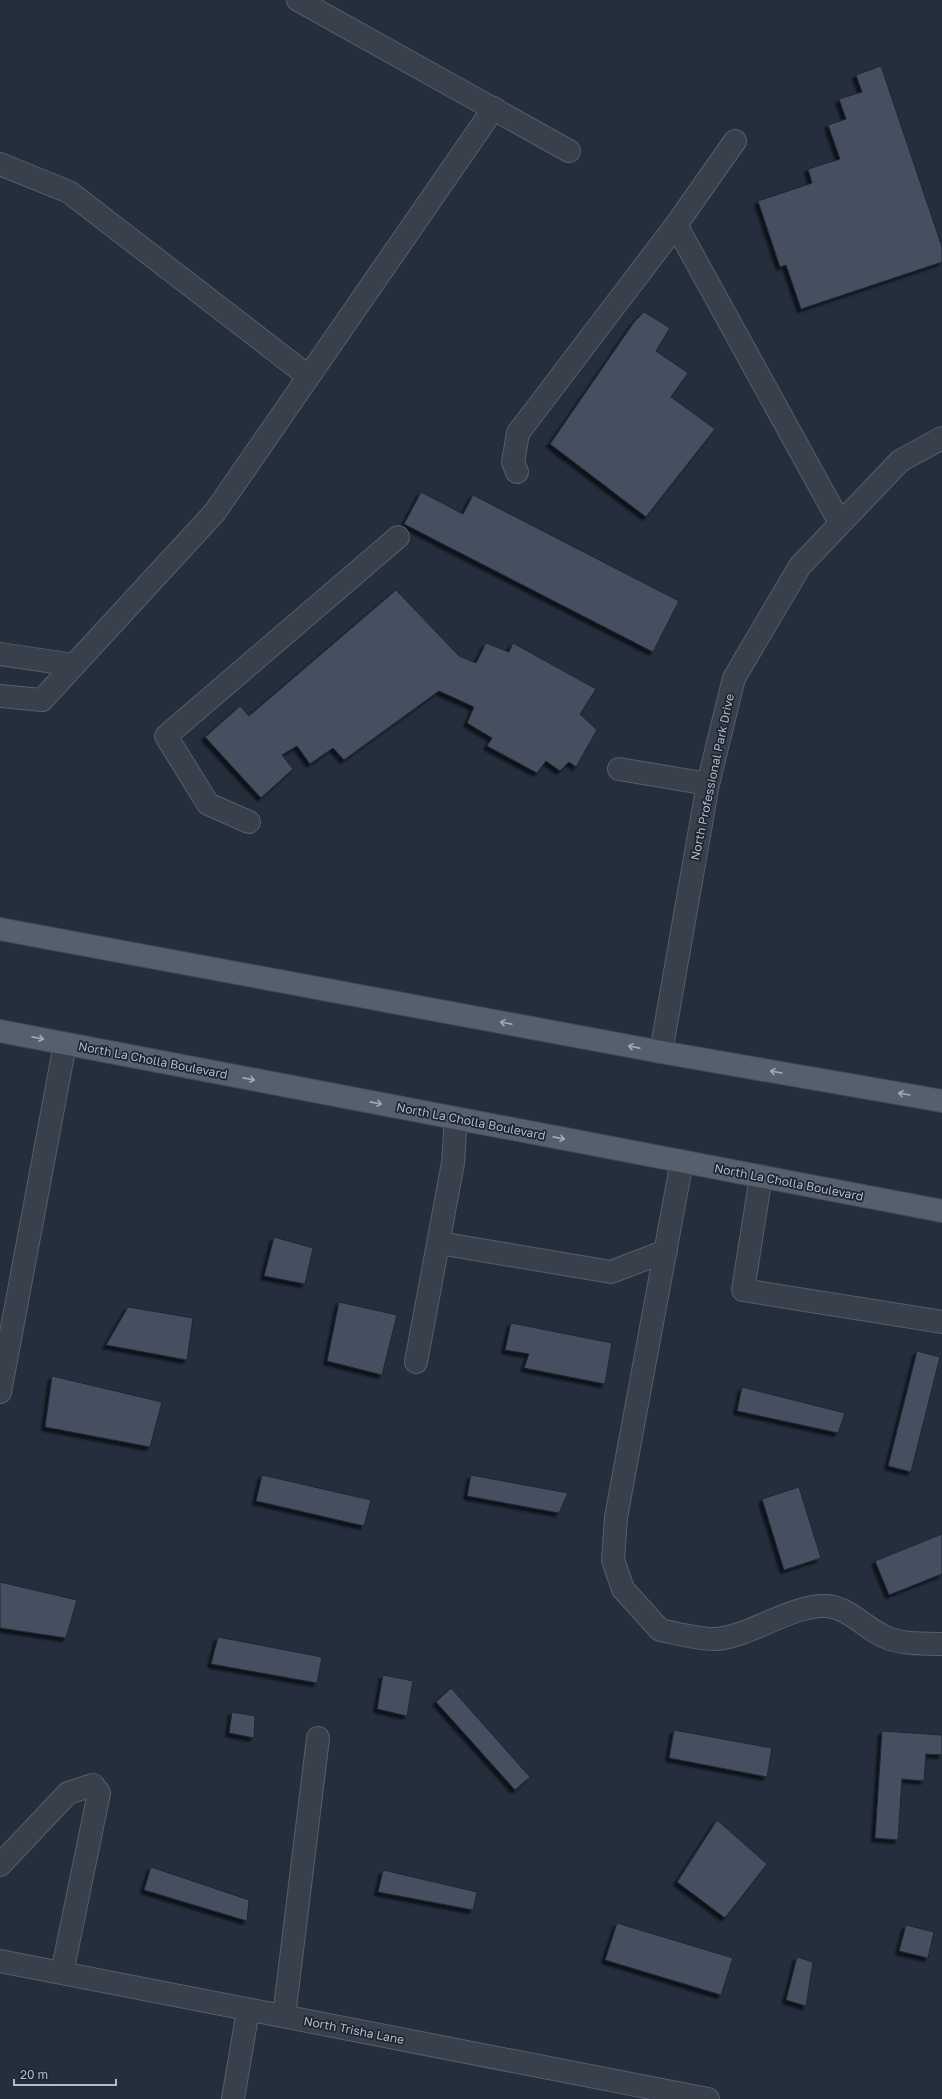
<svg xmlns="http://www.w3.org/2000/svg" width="942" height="2099" viewBox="0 0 942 2099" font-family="'Golos Text',sans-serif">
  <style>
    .building { fill: #455060; stroke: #1f2733; filter: url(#shadow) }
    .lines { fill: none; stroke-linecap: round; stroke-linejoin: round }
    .minor-casing { stroke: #565e6a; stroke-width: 24 }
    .major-casing { stroke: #414955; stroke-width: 24 }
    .minor { stroke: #38404c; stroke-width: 22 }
    .major { stroke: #565f6c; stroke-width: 22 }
    .oneway { stroke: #a0a9b6 }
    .labels { text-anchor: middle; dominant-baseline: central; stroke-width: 3.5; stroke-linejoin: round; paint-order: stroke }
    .street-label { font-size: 12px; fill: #b3bbc8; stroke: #1d2531 }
  </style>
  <defs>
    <filter id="shadow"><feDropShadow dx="-3.5" dy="3.5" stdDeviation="1" flood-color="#0009"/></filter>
  </defs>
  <rect width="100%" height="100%" fill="#242e3c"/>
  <path class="building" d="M881,66L942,247V262L801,309L786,265L780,267L758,201L812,183L808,169L840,159L828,125L846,119L839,99L862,92L856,75Z
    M644,312L670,328L656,351L688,373L671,397L715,429L646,517L550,444L634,322Z
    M421,492L463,514L473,495L679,601L653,652L404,524Z
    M396,590L459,656L476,663L486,643L509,652L513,643L596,689L580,714L597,730L576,767L569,762L560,771L546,761L537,773L487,746L492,738L467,723L474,707L439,691L344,760L333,748L310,764L297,746L282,755L293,769L261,798L205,737L240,706L249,716Z
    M274,1237L313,1248L305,1284L264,1276Z
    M339,1302L397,1315L382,1375L327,1361Z
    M128,1307L193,1318L187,1360L106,1345Z
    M511,1323L612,1343L605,1384L524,1368L529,1354L505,1350Z
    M917,1351L940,1357L911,1472L888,1466Z
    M52,1376L162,1402L150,1447L45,1427Z
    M742,1387L845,1413L838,1433L737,1411Z
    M262,1475L371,1500L364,1526L256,1501Z
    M471,1475L568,1493L559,1513L467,1496Z
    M799,1487L821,1558L784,1570L762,1499Z
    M942,1534V1574L889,1595L875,1561Z
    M0,1582L77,1600L66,1638L0,1628Z
    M218,1637L322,1657L317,1683L211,1664Z
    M383,1675L413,1681L407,1716L377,1709Z
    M451,1688L530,1777L515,1790L436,1702Z
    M232,1712L255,1716L254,1738L229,1733Z
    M674,1730L772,1748L767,1777L669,1758Z
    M882,1731L942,1735V1755L926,1754L924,1781L902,1779L898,1840L875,1838Z
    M717,1820L767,1864L725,1918L677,1882Z
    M151,1867L249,1900L247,1921L144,1890Z
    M383,1870L477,1892L473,1910L378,1892Z
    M617,1923L733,1958L721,1995L605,1960Z
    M906,1925L934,1932L928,1958L899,1951Z
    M797,1957L813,1962L806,2006L786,2000Z"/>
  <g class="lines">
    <defs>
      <path id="minor" d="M298,0L569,151
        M0,164L69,192L308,376
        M676,225L840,523
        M517,472L513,462L518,433L676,225L735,141
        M0,654L74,665
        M0,696L42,700L215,512L494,108
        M619,769L708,784
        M249,822L208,804L166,736L398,537
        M661,1052L708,784L734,678L800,566L900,461L942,438
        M682,1161L616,1517L613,1560L623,1589L660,1630C676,1633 700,1640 717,1639C751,1636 793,1604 827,1606C849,1608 864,1627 883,1636C901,1645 922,1643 942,1644
        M761,1176L743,1290L942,1322
        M439,1243L611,1272L666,1251
        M416,1362L453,1163L456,1118
        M0,1392L65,1044
        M0,1865L68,1793L93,1785L99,1793L62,1973
        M0,1961L708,2099
        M284,2016L318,1738
        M233,2099L248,2010"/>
      <path id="major" d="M0,929L661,1052L942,1101
        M0,1031L942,1211"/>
    </defs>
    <use href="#minor" class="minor-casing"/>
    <use href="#major" class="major-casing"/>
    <use href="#minor" class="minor"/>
    <use href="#major" class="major"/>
  </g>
  <defs><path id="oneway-shaft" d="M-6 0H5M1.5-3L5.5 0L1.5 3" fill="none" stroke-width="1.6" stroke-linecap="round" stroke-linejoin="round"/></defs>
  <g class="oneway">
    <use href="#oneway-shaft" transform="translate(506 1023) rotate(-169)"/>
    <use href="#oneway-shaft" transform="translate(38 1038) rotate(11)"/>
    <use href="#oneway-shaft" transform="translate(634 1047) rotate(-169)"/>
    <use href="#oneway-shaft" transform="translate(776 1072) rotate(-170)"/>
    <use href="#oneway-shaft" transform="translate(249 1079) rotate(11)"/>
    <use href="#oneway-shaft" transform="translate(904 1094) rotate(-170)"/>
    <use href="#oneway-shaft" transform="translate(376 1103) rotate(11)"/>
    <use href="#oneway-shaft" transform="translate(559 1138) rotate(11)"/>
  </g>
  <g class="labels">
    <g class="street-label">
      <text transform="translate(712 777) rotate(-78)">North Professional Park Drive</text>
      <text transform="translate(153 1060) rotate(11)">North La Cholla Boulevard</text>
      <text transform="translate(471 1121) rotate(11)">North La Cholla Boulevard</text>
      <text transform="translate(789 1182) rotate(11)">North La Cholla Boulevard</text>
      <text transform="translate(354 2030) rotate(11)">North Trisha Lane</text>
    </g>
  </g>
  <path d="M14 2079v6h102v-6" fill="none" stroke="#b3bbc8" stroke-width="2"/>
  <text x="20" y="2079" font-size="12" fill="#b3bbc8" stroke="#1d2531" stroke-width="3" paint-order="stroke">20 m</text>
</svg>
